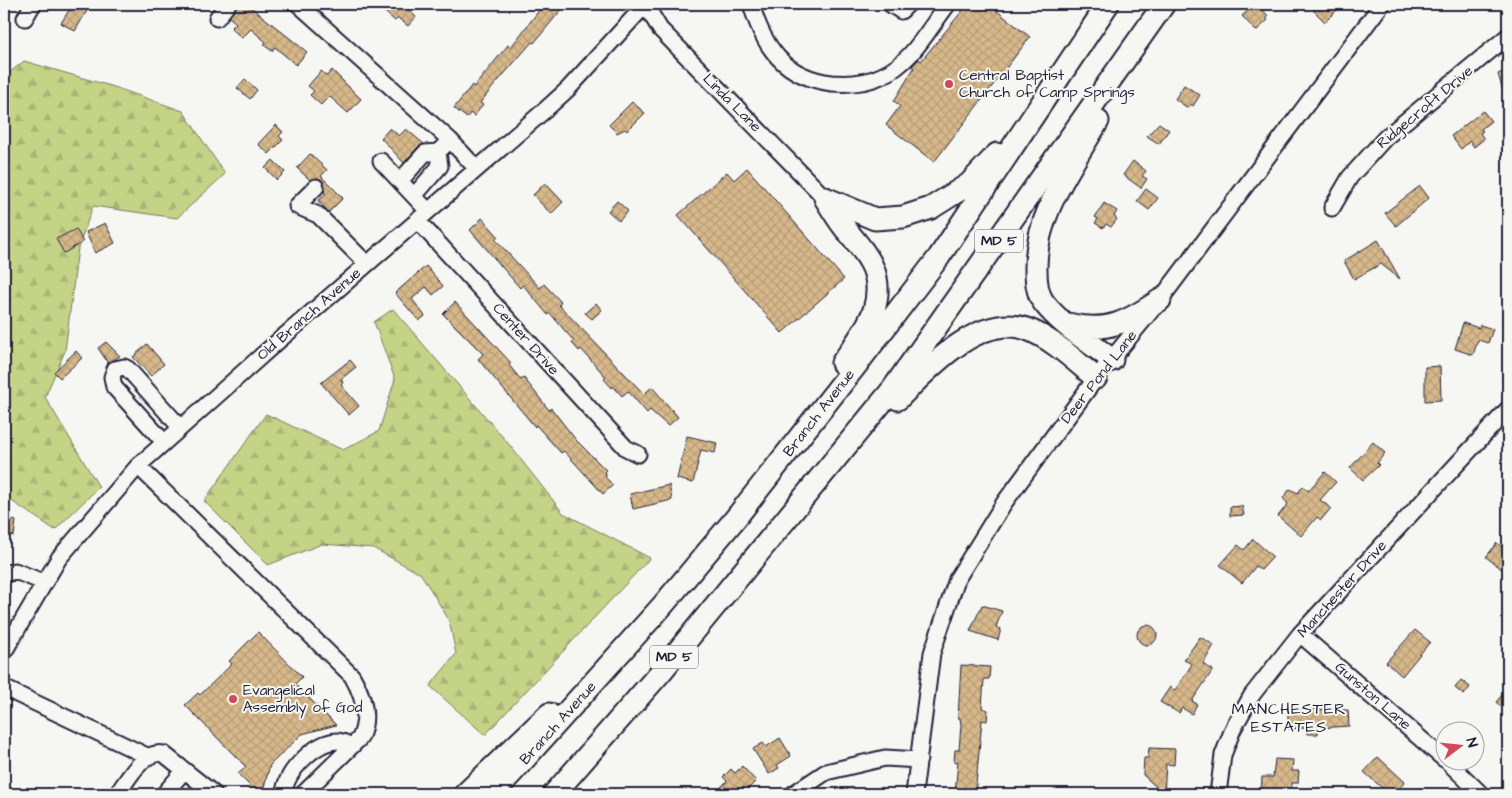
<svg xmlns="http://www.w3.org/2000/svg" width="1512" height="798" viewBox="0 0 1512 798" font-family="'Architects Daughter',sans-serif">
  <style>
    .forest { fill: url(#forest-firs); stroke: #747a61 }
    .building { fill: url(#building-cross-hatch); stroke: #22223b }
    .lines { fill: none; stroke-linecap: round; stroke-linejoin: round }
    .minor-casing { stroke: #22223b; stroke-width: 19 }
    .highway-casing { stroke: #22223b; stroke-width: 25 }
    .minor { stroke: #f6f6f2; stroke-width: 15 }
    .highway { stroke: #f6f6f2; stroke-width: 21 }
    .poi-dot { fill: #d1495b; stroke: #f6f6f2; stroke-width: 2 }
    .labels { text-anchor: middle; dominant-baseline: central; stroke-width: 4; stroke-linejoin: round; paint-order: stroke }
    .shield { fill: #f6f6f2; stroke: #626272; stroke-width: 1 }
    .shield-label { font-size: 14px; font-weight: bold; fill: #22223b }
    .poi-label { font-size: 15px; fill: #22223b; stroke: #f6f6f2; text-anchor: start }
    .street-label { font-size: 15px; fill: #22223b; stroke: #f6f6f2 }
    .neighbourhood-label { font-size: 16px; letter-spacing: 1px; fill: #22223b; stroke: #f6f6f2 }
  </style>
  <defs>
    <pattern id="forest-firs" width="22" height="20" patternUnits="userSpaceOnUse" patternTransform="scale(1.25)"><rect width="22" height="20" fill="#c5d387"/><path d="M5 1l3.5 6h-7zM16 11l3.5 6h-7z" fill="#a9b575"/></pattern>
    <pattern id="building-cross-hatch" width="8" height="8" patternUnits="userSpaceOnUse" patternTransform="scale(1.25)"><rect width="8" height="8" fill="#d7b88a"/><path d="M0 0l8 8M0 8l8-8" fill="none" stroke="#b89e78"/></pattern>
  </defs>
  <rect width="100%" height="100%" fill="#f6f6f2"/>
  <filter id="ink" filterUnits="userSpaceOnUse"><feTurbulence type="fractalNoise" baseFrequency=".02" numOctaves="2"/><feDisplacementMap in="SourceGraphic" scale="10" xChannelSelector="R" yChannelSelector="G"/><feConvolveMatrix kernelMatrix="1 2 1 2 8 2 1 2 1" color-interpolation-filters="sRGB"/></filter>
  <g filter="url(#ink)">
    <path class="forest" d="M24,61L114,87L183,111L225,174L177,218L93,206L78,248L65,351L45,397L99,487L55,530L4,496V77Z
      M393,309L507,442L563,513L650,558L485,735L430,686L456,654L449,620L421,574L373,548L322,544L268,565L204,501L266,414L343,450L379,431L395,379L374,322Z"/>
    <path class="building" d="M73,4H91L75,31L61,23Z
      M237,4H247L307,52L296,65L275,47L272,51L264,45L266,42L251,29L242,38L231,28L236,23L229,17Z
      M376,4H402L416,17L408,26L398,18L395,21Z
      M544,4H566L534,43L532,42L492,88L480,103L483,105L474,116L470,113L467,118L454,108L472,85L474,87L508,45L511,47Z
      M968,4H988L1030,37L934,162L886,125L900,106L894,101L914,68L912,66L919,59L921,61Z
      M1320,4H1343L1325,22L1313,10Z
      M1254,5L1259,11L1262,9L1268,16L1266,18L1268,20L1256,31L1242,16Z
      M332,70L361,99L348,113L329,96L321,105L310,95L314,91L308,86L321,71L327,76Z
      M1508,70V101H1506L1498,74Z
      M245,79L257,90L250,99L237,88Z
      M1184,85L1200,95L1193,106L1190,104L1188,108L1175,99Z
      M632,102L645,113L627,131L625,129L617,133L609,125Z
      M1483,111L1491,121L1481,129L1483,131L1480,133L1484,139L1474,147L1470,141L1461,149L1451,136Z
      M1159,123L1169,130L1159,144L1147,136Z
      M276,125L283,132L279,136L283,140L269,154L258,144Z
      M390,128L399,136L406,129L424,144L418,147L404,163L381,138Z
      M310,154L327,170L321,176L343,198L329,212L318,201L325,195L323,181L318,178L310,180L297,168Z
      M273,160L285,172L277,180L265,168Z
      M1133,161L1146,171L1142,176L1147,179L1141,188L1123,175Z
      M747,168L844,279L782,333L678,215L727,172L734,180Z
      M545,183L563,202L551,214L533,195Z
      M1420,186L1429,198L1396,226L1385,213Z
      M1146,189L1158,198L1149,210L1137,201Z
      M617,201L628,211L619,221L608,211Z
      M1104,203L1117,211L1114,216L1117,219L1111,227L1106,224L1103,228L1095,223L1098,219L1095,217Z
      M482,218L498,236L495,239L540,288L544,284L561,302L559,305L644,394L652,387L678,417L668,426L650,410L647,413L628,391L622,396L613,386L612,388L604,379L606,377L581,349L579,351L572,343L574,341L565,331L550,313L548,315L523,285L520,288L470,230Z
      M105,223L115,243L95,253L86,232Z
      M76,229L83,242L64,253L56,239Z
      M1378,240L1400,279L1381,264L1354,279L1344,261Z
      M426,266L443,286L433,295L426,287L412,299L425,316L419,321L395,293Z
      M455,302L511,363L509,365L521,380L524,378L549,410L551,408L576,440L606,470L604,472L607,475L605,477L613,485L603,494L564,451L561,453L536,425L535,427L478,359L483,354L443,314Z
      M596,303L602,310L592,319L585,313Z
      M1463,323L1479,328L1480,325L1493,329L1488,343L1478,340L1473,355L1455,349Z
      M106,342L120,356L108,363L98,348Z
      M147,344L164,364L151,376L133,357Z
      M76,351L82,358L60,378L54,372Z
      M350,360L356,367L341,379L343,383L341,385L359,406L349,415L321,383Z
      M1440,366L1441,400L1425,401V367Z
      M687,436L717,443L715,453L701,450L693,483L677,479Z
      M1373,442L1385,453L1377,463L1379,465L1363,480L1350,468Z
      M1325,472L1336,482L1320,500L1331,508L1321,520L1317,517L1301,536L1278,516L1288,504L1283,498L1290,489L1298,493L1303,486L1308,491Z
      M669,485L672,500L633,509L630,494Z
      M1242,506L1244,515L1230,516V507Z
      M4,518L16,521L14,536L4,534Z
      M1253,539L1273,557L1261,570L1256,566L1242,583L1220,565L1238,545L1244,550Z
      M1508,540V574L1486,557L1497,543L1502,547Z
      M982,605L1002,611L996,627L1001,629L998,640L970,631Z
      M1137 635a10 10 0 1 1 20 0a10 10 0 1 1-20 0Z
      M1415,630L1430,642L1402,676L1386,662Z
      M258,632L302,677L295,684L336,725L302,734L270,765L262,794H258L238,774L246,767L185,705L198,693L200,695L232,664L229,661Z
      M1200,637L1214,645L1203,664L1213,670L1192,701L1197,704L1192,714L1182,708L1179,713L1160,702L1170,687L1175,690L1185,675L1192,664L1184,660Z
      M961,665L990,667L989,679H984L982,708L988,710L987,721L982,720L975,794H955L958,761L954,762L955,750H959L961,725L960,718H958Z
      M1461,680L1470,687L1464,695L1455,688Z
      M1508,688V702L1503,708L1496,702Z
      M1288,709L1348,710L1349,726L1318,728V734H1307L1306,728L1288,729Z
      M780,738L791,756L777,765L779,768L769,774L753,749L763,743L766,747Z
      M1149,748L1175,749L1174,765L1166,764L1164,794L1143,775L1144,758H1148Z
      M1378,757L1405,782L1394,794H1389L1364,772Z
      M1275,759L1293,760L1292,771H1299L1298,783H1292L1291,794H1261L1262,777H1273Z
      M742,766L756,781L743,794H728L721,787L727,781L723,777L731,769L735,773Z"/>
    <g class="lines">
      <defs>
        <path id="minor" d="M298,4L450,140L477,169
          M645,4L660,29L825,198
          M751,4C764,48 784,77 832,83C847,84 867,83 881,76C911,64 929,28 948,4
          M890,4L901,11L908,4
          M25,18L33,4
          M217,18L228,4
          M381,161L428,211
          M400,181L425,153L438,152L450,140
          M316,187L297,206L318,215L367,264
          M414,196L440,166L438,152
          M1332,208L1350,177L1385,138L1508,36
          M417,220L626,448L638,454
          M164,442L114,387L112,377L115,369L124,367L128,369L180,427
          M138,466L352,676C363,695 370,717 360,738L303,794
          M4,574L15,571L43,582
          M1300,634L1444,759
          M4,652L59,558L138,466L268,350L545,110L568,89L646,4
          M4,688L147,756
          M1446,760L1481,794
          M117,794C128,780 143,749 164,754L214,794
          M164,794L184,771
          M284,794C285,772 315,742 337,741C342,741 347,744 352,746
          M793,794L826,772L885,758L919,760
          M914,794L932,653L957,579L1004,503L1096,378L1160,300L1382,4
          M1218,794L1223,755L1233,729L1252,695L1300,634L1508,409"/>
        <path id="highway" d="M1098,121C1071,168 1035,214 1036,270C1036,281 1037,294 1044,303C1062,326 1090,342 1112,360
          M825,198L875,219L903,217L931,208L969,184L997,154
          M825,198C831,208 837,218 844,227C866,254 885,272 874,310C868,328 853,347 842,363
          M1068,324C1107,334 1129,321 1160,300
          M898,399C928,369 979,312 1027,329C1053,339 1075,361 1096,378
          M465,794L549,714
          M493,794L663,605L735,519L854,368L939,257L1108,4
          M554,794L660,673L892,390L1164,4"/>
      </defs>
      <use href="#minor" class="minor-casing"/>
      <use href="#highway" class="highway-casing"/>
      <use href="#minor" class="minor"/>
      <use href="#highway" class="highway"/>
    </g>
  </g>
  <g class="poi-dot">
    <circle cx="949" cy="84" r="5"/>
    <circle cx="233" cy="699" r="5"/>
  </g>
  <g class="labels">
    <g class="shield">
      <rect x="975" y="229.5" width="48" height="23" rx="4"/>
      <rect x="650" y="645.5" width="48" height="23" rx="4"/>
    </g>
    <g class="shield-label">
      <text x="999" y="241">MD 5</text>
      <text x="674" y="657">MD 5</text>
    </g>
    <g class="poi-label">
      <text x="959" y="75">Central Baptist<tspan x="959" dy="17">Church of Camp Springs</tspan></text>
      <text x="243" y="690">Evangelical<tspan x="243" dy="17">Assembly of God</tspan></text>
    </g>
    <g class="street-label">
      <text transform="translate(732 103) rotate(45)">Linda Lane</text>
      <text transform="translate(1425 107) rotate(-40)">Ridgecroft Drive</text>
      <text transform="translate(309 314) rotate(-41)">Old Branch Avenue</text>
      <text transform="translate(526 339) rotate(48)">Center Drive</text>
      <text transform="translate(1099 377) rotate(-52)">Deer Pond Lane</text>
      <text transform="translate(819 413) rotate(-52)">Branch Avenue</text>
      <text transform="translate(1342 589) rotate(-48)">Manchester Drive</text>
      <text transform="translate(1373 696) rotate(41)">Gunston Lane</text>
      <text transform="translate(558 723) rotate(-48)">Branch Avenue</text>
    </g>
    <g class="neighbourhood-label">
      <text x="1289" y="709">MANCHESTER<tspan x="1289" dy="18">ESTATES</tspan></text>
    </g>
  </g>
  <rect width="1512" height="798" fill="none" stroke="#f6f6f2" stroke-width="20"/>
  <rect x="10" y="10" width="1492" height="778" fill="none" stroke="#22223b" stroke-width="2" filter="url(#ink)"/>
  <g transform="translate(1460 746) rotate(74)"><circle r="24" fill="#f6f6f2" stroke="#a1a1a9"/>
  <path d="M0-4L9 19L0 12L-9 19Z" fill="#d1495b"/>
  <text y="-8" font-size="14" font-weight="bold" text-anchor="middle" fill="#22223b">N</text>
  </g>
</svg>
